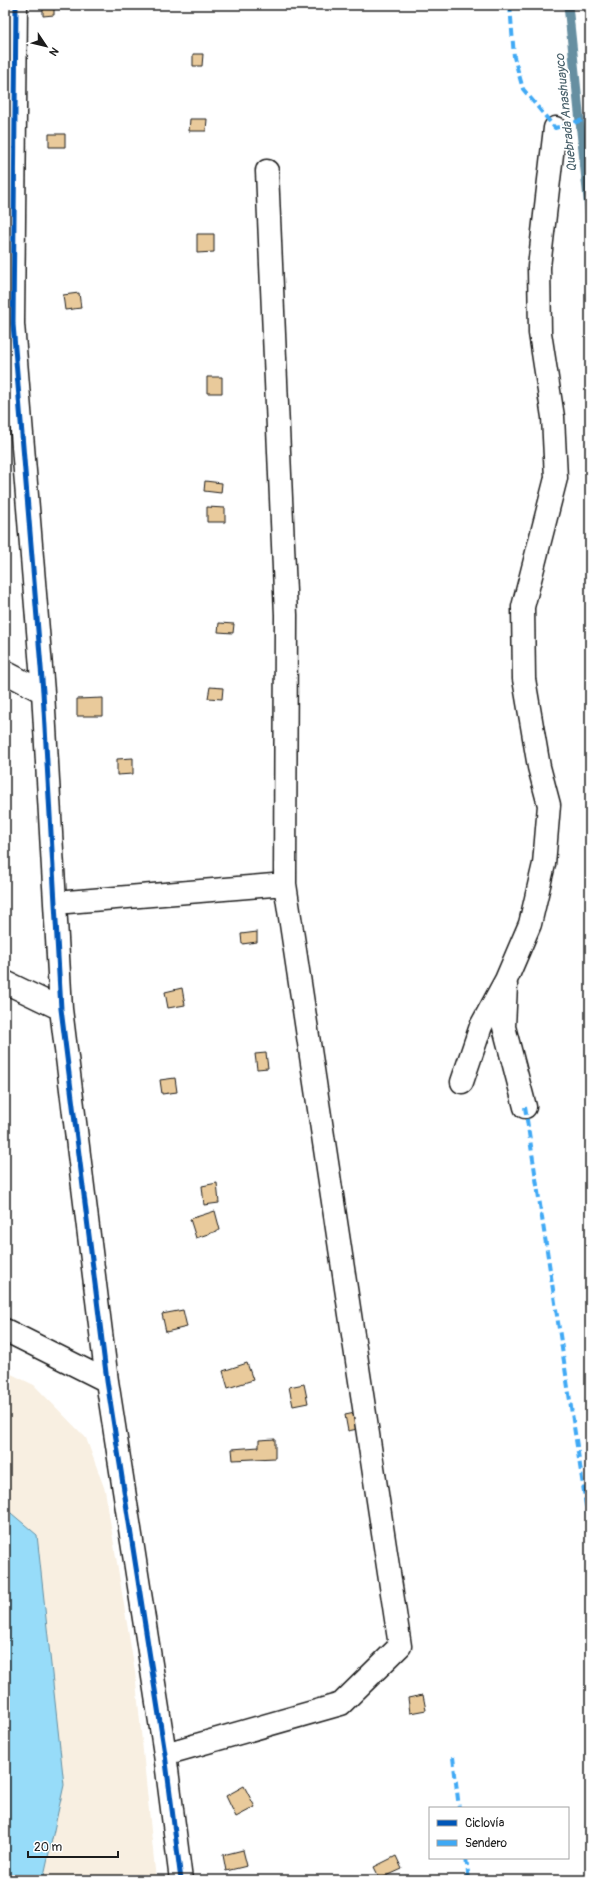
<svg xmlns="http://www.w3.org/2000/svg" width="595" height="1885" viewBox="0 0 595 1885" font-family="Pangolin,sans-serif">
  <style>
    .built { fill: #f8efe1 }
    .water { fill: #97dcf9; stroke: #668fa1 }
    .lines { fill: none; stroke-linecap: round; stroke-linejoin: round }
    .stream { stroke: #668fa1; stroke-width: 9 }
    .building { fill: #e9ca9b; stroke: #1c1c1c }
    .minor-casing { stroke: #1c1c1c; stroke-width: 25 }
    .minor { stroke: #fff; stroke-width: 22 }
    .quiet { stroke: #3fa9f5; stroke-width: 4; stroke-dasharray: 8 4; stroke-linecap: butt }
    .cycleway-casing { stroke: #fff; stroke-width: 8 }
    .cycleway { stroke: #0057b8; stroke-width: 5 }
    .labels { text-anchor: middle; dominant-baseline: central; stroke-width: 3.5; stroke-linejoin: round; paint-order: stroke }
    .water-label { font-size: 13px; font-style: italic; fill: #475f69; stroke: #fff }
  </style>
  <rect width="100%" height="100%" fill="#fff"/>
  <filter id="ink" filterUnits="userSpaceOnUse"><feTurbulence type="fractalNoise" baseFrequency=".025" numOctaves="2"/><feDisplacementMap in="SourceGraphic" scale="8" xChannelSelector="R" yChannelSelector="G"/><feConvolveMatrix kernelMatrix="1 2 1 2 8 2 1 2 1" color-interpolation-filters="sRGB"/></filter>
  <g filter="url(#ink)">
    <path class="built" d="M5,1371L34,1385L86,1438L105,1490L135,1672L156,1880H5Z"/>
    <path class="water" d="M5,1508L37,1535L64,1785L43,1880H5Z"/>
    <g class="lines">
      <path class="stream" d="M568,5L590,219"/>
    </g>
    <path class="building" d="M43,5H54V15L43,16Z
      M193,54H203L202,66H193Z
      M190,119H207L206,131H189Z
      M49,134H65V147H49Z
      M197,234H214V252L197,253Z
      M79,293L81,308L65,310L63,295Z
      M207,377H222V393H207Z
      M205,481L222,483L221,493L204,491Z
      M207,507L225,508V522H207Z
      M219,623L234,624L233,633L218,632Z
      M210,687L223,688L222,699L208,698Z
      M103,698V716H77V699Z
      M133,758V774L117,775V759Z
      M257,932V942L242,944L241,934Z
      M182,988L185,1005L168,1008L165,992Z
      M266,1053L268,1068L257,1069L255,1054Z
      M175,1078L177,1092L162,1094L160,1080Z
      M217,1183L219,1203L204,1205L202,1186Z
      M215,1211L220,1230L196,1238L190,1219Z
      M183,1310L187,1327L166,1332L162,1314Z
      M247,1363L253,1380L228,1388L223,1371Z
      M304,1384L308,1403L293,1406L289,1387Z
      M360,1412L362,1428L348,1431L345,1415Z
      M275,1439V1458L233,1460L232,1449L259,1447V1440Z
      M423,1695L426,1710L410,1713L408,1698Z
      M244,1786L255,1807L236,1817L226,1796Z
      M243,1850L247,1866L226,1871L223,1855Z
      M396,1856L402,1869L380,1879L374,1867Z"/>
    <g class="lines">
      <defs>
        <path id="minor" d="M16,5L13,324L43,692L61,1009L107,1381L165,1754L181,1880
          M5,672L43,692
          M55,903L285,884
          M5,982L61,1009
          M506,985L504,1027L525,1107
          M462,1082L481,1026L506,980L530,924L544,864L549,805L539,767L524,679L523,607L556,478L553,417L540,333L539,267L555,128
          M5,1330L107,1381
          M165,1754L341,1704L400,1646L285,884L286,615L267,171"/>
      </defs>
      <use href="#minor" class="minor-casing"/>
      <use href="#minor" class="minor"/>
      <path class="quiet" d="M510,5L514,57L523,89L555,128L590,118
        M525,1107L590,1531
        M453,1757L459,1808
        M466,1858L469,1880"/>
      <defs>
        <path id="cycleway" d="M16,5L13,324L43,692L61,1009L107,1381L165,1754L181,1880"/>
      </defs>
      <use href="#cycleway" class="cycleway-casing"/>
      <use href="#cycleway" class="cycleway"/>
    </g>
  </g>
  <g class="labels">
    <g class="water-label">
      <text transform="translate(566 113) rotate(-96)">Quebrada Anashuayco</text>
    </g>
  </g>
  <rect width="595" height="1885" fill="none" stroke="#fff" stroke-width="20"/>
  <rect x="10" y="10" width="575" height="1865" fill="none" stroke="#1c1c1c" stroke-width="1.5" filter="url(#ink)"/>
  <rect x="429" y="1807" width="140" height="52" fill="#ffffff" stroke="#a4a4a4"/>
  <rect x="437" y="1820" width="20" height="6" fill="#0057b8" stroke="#a4a4a4"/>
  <text x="465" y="1827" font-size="12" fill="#1c1c1c">Ciclovía</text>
  <rect x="437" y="1840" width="20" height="6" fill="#3fa9f5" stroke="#a4a4a4"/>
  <text x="465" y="1847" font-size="12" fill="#1c1c1c">Sendero</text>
  <g transform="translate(46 46) rotate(125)" stroke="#ffffff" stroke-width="3" paint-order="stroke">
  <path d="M0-3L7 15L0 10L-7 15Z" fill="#1c1c1c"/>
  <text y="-6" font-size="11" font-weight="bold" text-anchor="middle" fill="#1c1c1c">N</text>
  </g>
  <path d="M28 1851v6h90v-6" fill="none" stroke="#1c1c1c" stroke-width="2"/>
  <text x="34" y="1851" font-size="12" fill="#1c1c1c" stroke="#ffffff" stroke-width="3" paint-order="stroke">20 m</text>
</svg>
